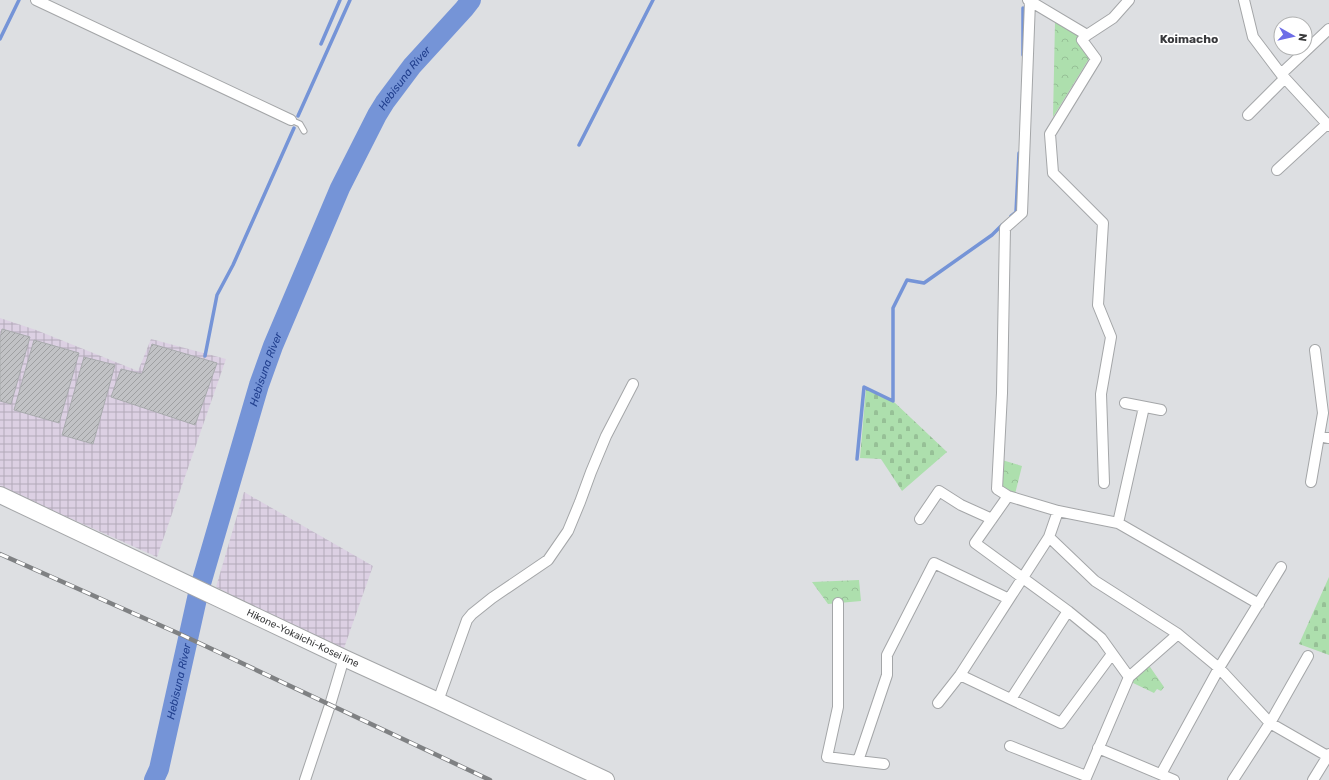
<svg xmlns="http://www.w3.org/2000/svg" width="1329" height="780" viewBox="0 0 1329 780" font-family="Rubik,sans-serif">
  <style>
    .industrial { fill: url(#industrial-grid) }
    .cemetery { fill: url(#cemetery-stones) }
    .park { fill: url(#park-crowns) }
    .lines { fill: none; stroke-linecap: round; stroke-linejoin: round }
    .stream { stroke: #7594d7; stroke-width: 3.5 }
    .river { stroke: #7594d7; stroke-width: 20 }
    .building { fill: url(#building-hatch); stroke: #a9abae }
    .service-casing { stroke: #a4a6a8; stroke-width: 7 }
    .minor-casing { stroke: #a4a6a8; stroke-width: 12 }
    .primary-casing { stroke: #a4a6a8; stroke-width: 18 }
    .service { stroke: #fff; stroke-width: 5 }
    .minor { stroke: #fff; stroke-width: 10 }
    .primary { stroke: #fff; stroke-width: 16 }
    .rail-casing { stroke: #7f8183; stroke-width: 4.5 }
    .rail { stroke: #fff; stroke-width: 3; stroke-dasharray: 9; stroke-linecap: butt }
    .labels { text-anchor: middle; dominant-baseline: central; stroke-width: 3.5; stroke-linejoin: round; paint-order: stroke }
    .street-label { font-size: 10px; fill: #3a3b3c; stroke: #fff }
    .water-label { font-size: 11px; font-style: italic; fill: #22408f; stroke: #fff }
    .quarter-label { font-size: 12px; font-weight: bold; fill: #38393c; stroke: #fff }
  </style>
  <defs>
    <pattern id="industrial-grid" width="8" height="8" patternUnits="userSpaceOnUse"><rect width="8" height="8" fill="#dcd0e3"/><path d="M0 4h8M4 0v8" fill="none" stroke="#b3aab9"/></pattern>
    <pattern id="cemetery-stones" width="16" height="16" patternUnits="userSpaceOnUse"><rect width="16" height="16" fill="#addfad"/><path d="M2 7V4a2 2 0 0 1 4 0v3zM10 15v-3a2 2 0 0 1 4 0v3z" fill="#96c096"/></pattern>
    <pattern id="park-crowns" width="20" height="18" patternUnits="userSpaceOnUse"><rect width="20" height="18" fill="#addfad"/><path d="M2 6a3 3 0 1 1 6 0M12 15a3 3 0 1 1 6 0" fill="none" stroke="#96c096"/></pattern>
    <pattern id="building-hatch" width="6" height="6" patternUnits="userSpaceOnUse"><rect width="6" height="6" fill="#c1c2c5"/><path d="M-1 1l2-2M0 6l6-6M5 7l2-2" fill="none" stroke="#9e9fa1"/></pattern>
  </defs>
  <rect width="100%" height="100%" fill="#dddfe2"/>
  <path class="industrial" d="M0,318L36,330L138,371L151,339L226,359L157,557L0,487Z
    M244,492L373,566L343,651L216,587Z"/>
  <path class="cemetery" d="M866,388L893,401L947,452L902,491L881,459L860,458Z
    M1329,577V655L1299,644Z"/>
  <path class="park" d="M1055,22L1081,36L1090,57L1053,117Z
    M1002,460L1022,466L1015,494L1000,484Z
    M859,580L861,601L828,604L812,582Z
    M1148,664L1164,687L1161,691L1157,689L1154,693L1131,682Z"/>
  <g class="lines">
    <path class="stream" d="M0,39L19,0
      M321,44L340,0
      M1023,55V8
      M298,116L350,0
      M579,145L653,0
      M1011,216L1016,212L1019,153
      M205,356L217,295L233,265L294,128
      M857,459L864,387L893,401V308L907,280L924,283L992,235L1002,225"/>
    <path class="river" id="s1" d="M154,780L159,769L198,594L259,385L273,346L340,188L377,115L385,102L412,66L464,9L471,0"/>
  </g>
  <path class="building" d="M2,329L30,337L11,404L0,401V338Z
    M34,340L79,353L59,423L14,410Z
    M152,344L217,363L195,425L111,397L121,369L142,374Z
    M84,357L115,365L93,444L62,435Z"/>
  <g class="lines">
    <defs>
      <path id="service" d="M291,120L300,124L304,131"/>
      <path id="minor" d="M36,0L291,120
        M1028,0L1030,1L1022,213L1005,228L1002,393L997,489L1008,496L1058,511L1118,523L1259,604
        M1244,0L1253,37L1281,74L1329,126
        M1030,1L1087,35
        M1281,74L1329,29
        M1248,115L1285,78
        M1277,170L1327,124
        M1315,350L1323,413L1319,436L1329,438
        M1125,403L1161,410
        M1311,482L1319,436
        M1104,483L1101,394L1111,337L1098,305L1103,223L1053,173L1050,134L1096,59L1082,40L1087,35L1113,18L1129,0
        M1008,496L975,543L1068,611L1101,638L1129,677
        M920,519L939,491L961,505L992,519
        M1118,523L1144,407
        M1049,537L1095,581L1178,634L1219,668L1270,723L1329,757
        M838,603V707L827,757L858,761L887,675V655L934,563L1009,599
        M960,675L1061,723L1112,654
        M1011,699L1068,611
        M438,701L467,620L472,614L492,598L548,560L568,531L580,502L591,472L606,436L633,384
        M938,703L960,675L1049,537L1058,511
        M1010,746L1086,776
        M1098,748L1174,780
        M858,761L884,764
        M1161,774L1219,668L1281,567
        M305,780L330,705L344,658
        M1085,780L1129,677L1178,634
        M1233,780L1270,723L1308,656
        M1313,780L1329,754"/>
      <g id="primary">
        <path id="s2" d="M0,495L344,658L438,701L606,780"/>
      </g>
    </defs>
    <use href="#service" class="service-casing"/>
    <use href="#minor" class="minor-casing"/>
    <use href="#primary" class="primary-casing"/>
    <use href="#service" class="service"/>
    <use href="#minor" class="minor"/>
    <use href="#primary" class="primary"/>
    <defs>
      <path id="rail" d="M0,554L182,635L490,780"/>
    </defs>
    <use href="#rail" class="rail-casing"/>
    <use href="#rail" class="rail"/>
  </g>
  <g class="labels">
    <g class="street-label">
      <text stroke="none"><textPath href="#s2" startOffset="335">Hikone-Yokaichi-Kosei line</textPath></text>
    </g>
    <g class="water-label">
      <text stroke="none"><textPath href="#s1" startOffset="750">Hebisuna River</textPath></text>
      <text stroke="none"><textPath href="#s1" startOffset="426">Hebisuna River</textPath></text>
      <text stroke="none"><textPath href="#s1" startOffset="102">Hebisuna River</textPath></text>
    </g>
    <g class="quarter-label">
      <text x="1189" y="39">Koimacho</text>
    </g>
  </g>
  <g transform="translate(1293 36) rotate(98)"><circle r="19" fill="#ffffff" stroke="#b0b1b1"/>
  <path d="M0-3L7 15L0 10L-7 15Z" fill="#6d6de7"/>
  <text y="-6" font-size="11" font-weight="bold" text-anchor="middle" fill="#3a3b3c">N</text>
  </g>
</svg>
